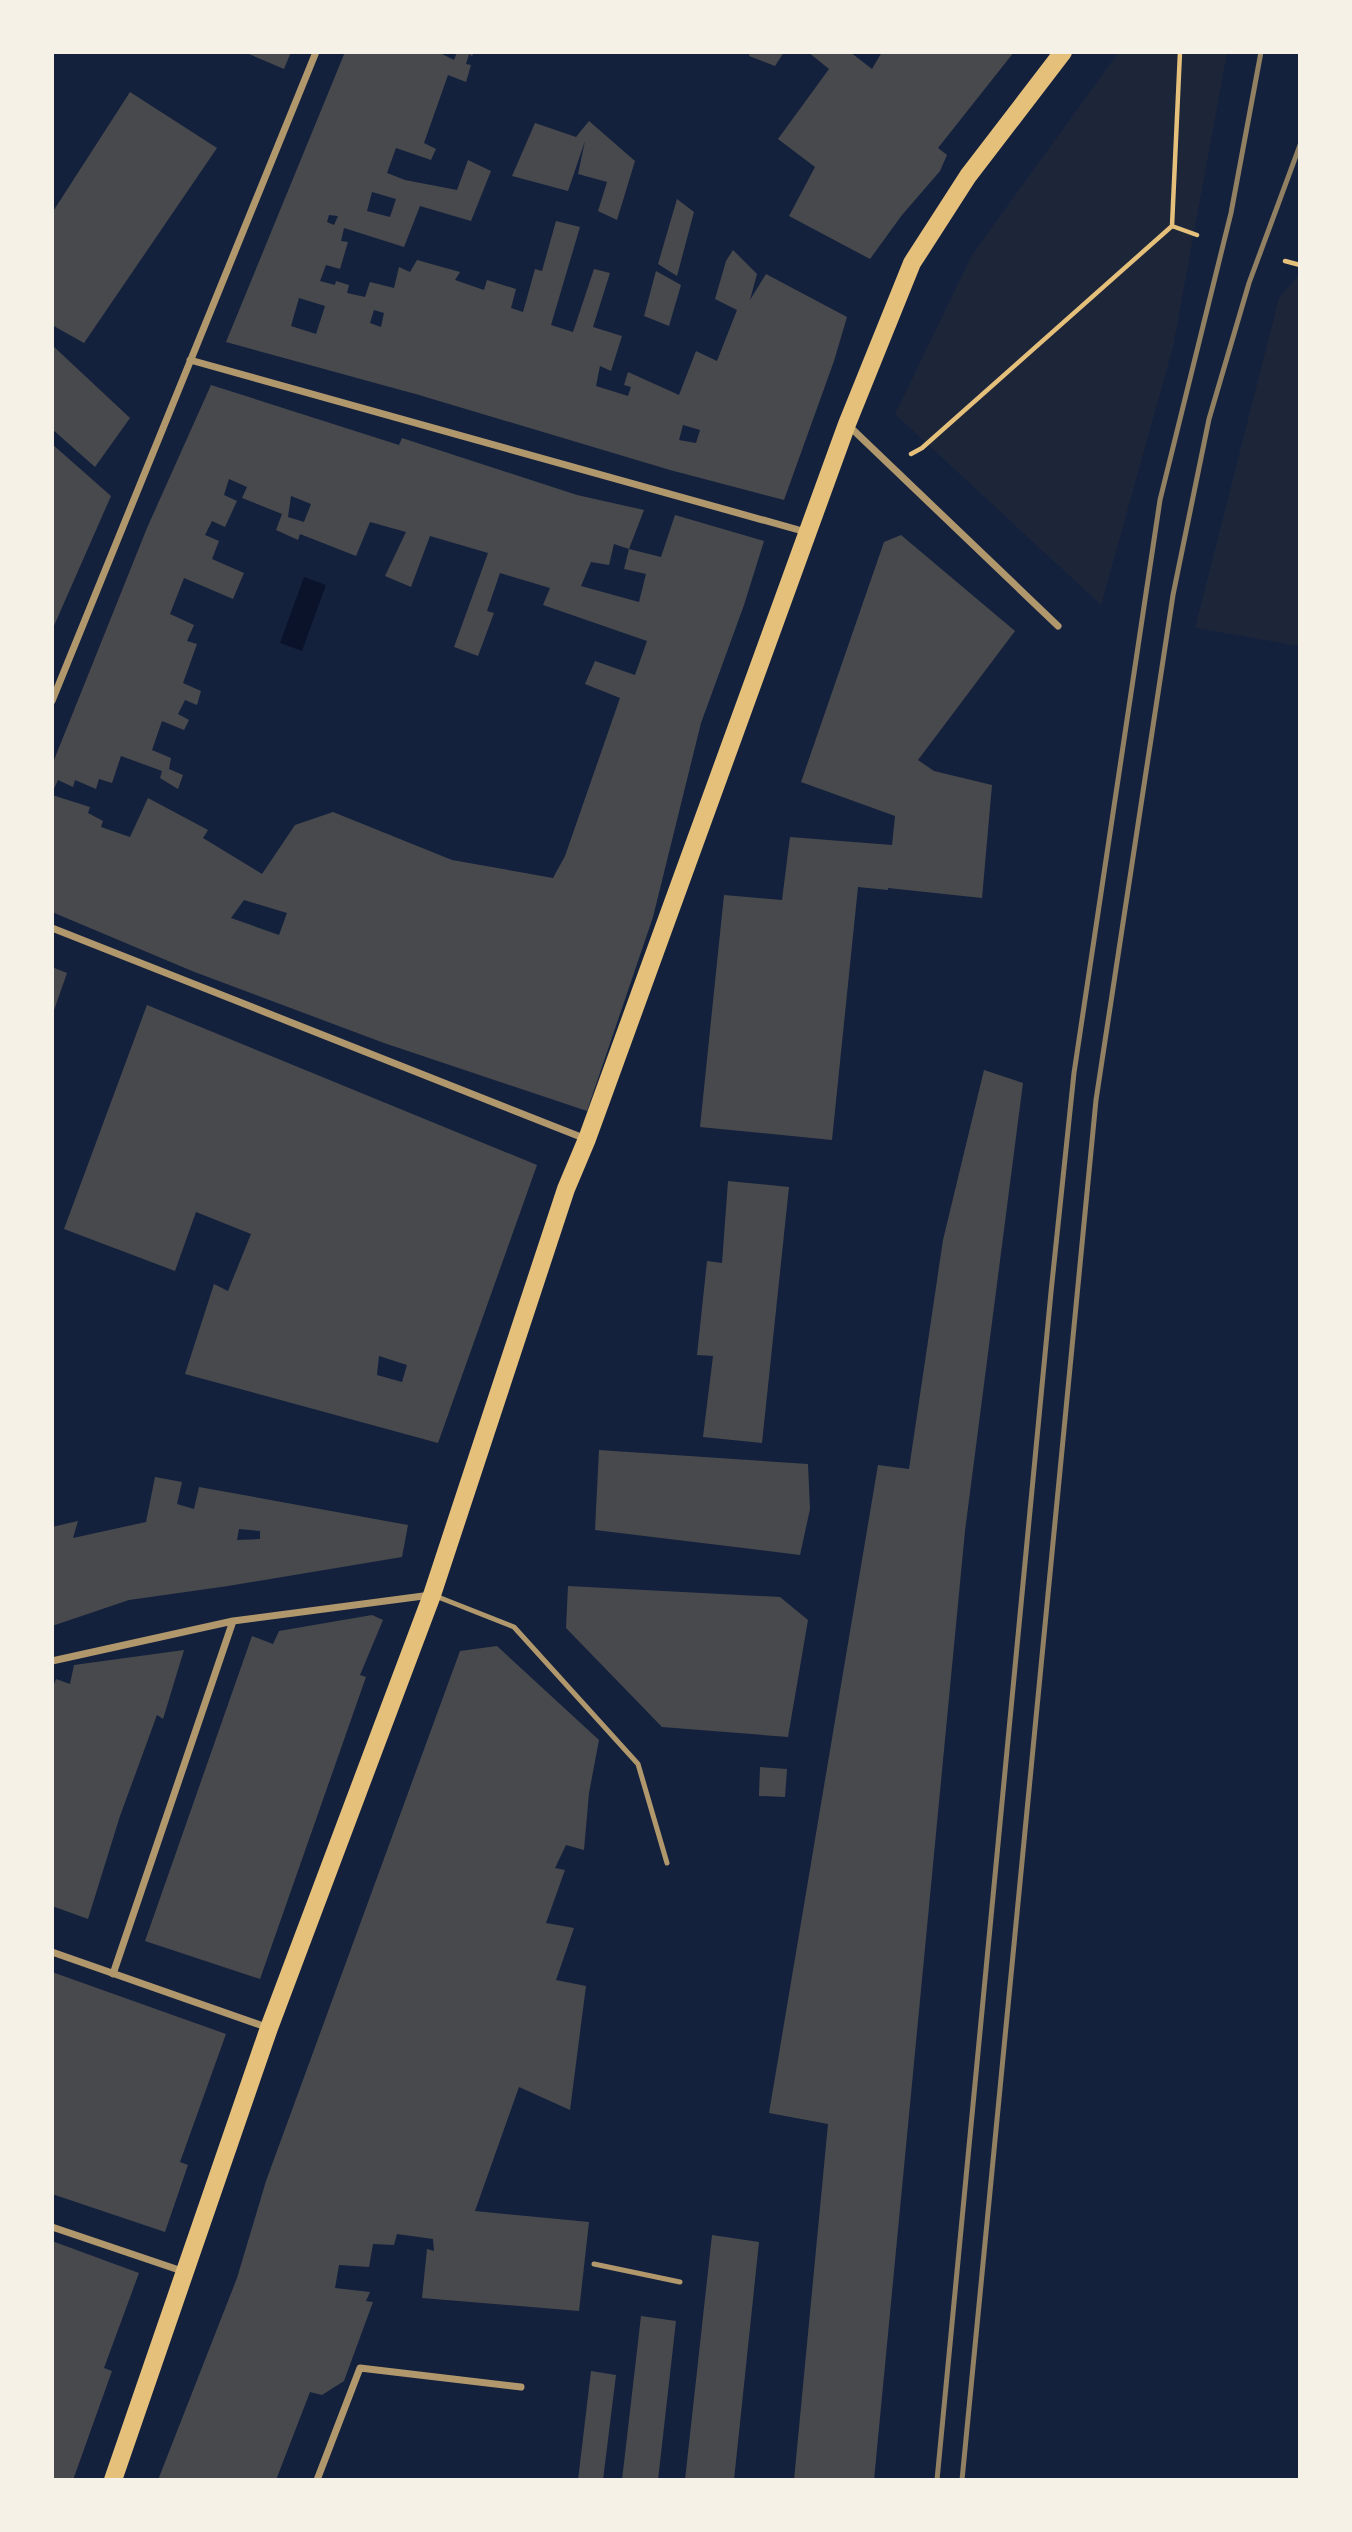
<svg xmlns="http://www.w3.org/2000/svg" width="1352" height="2532" viewBox="0 0 1352 2532" font-family="Inter,sans-serif">
  <style>
    .green { fill: #1d2539 }
    .water { fill: #0b132b }
    .building { fill: #48494c; fill-rule: evenodd }
    .lines { fill: none; stroke-linecap: round; stroke-linejoin: round }
    .path { stroke: #e5c07b; stroke-width: 4.5 }
    .service { stroke: #b1986c; stroke-width: 5 }
    .minor { stroke: #b1986c; stroke-width: 7 }
    .primary { stroke: #e5c07b; stroke-width: 18 }
    .rail { stroke: #918062; stroke-width: 5 }
  </style>
  <rect width="100%" height="100%" fill="#14213d"/>
  <path class="green" d="M1118,53H1227L1173,347L1101,605L895,414L972,255Z
    M1299,275V646L1195,628L1279,298Z"/>
  <path class="water" d="M304,577L326,585L302,651L280,643Z"/>
  <path class="building" d="M244,52H291L284,69Z
    M345,52H438L454,60L457,52H474L472,56L469,54L466,64L471,65L466,82L448,75L424,143L436,149L431,160L396,148L387,173L405,180L457,190L468,160L491,171L471,221L420,206L404,247L344,228L341,241L348,242L340,269L326,265L320,281L335,285L336,281L349,285L347,293L365,297L370,282L394,288L399,267L410,272L417,260L460,272L455,280L484,290L487,280L516,289L511,308L523,312L535,269L542,271L556,221L580,227L551,325L573,332L594,269L610,273L593,327L622,336L611,371L600,366L596,386L628,396L631,387L624,385L628,372L679,395L696,351L717,361L724,343L737,310L715,299L726,261L733,250L757,274L750,300L766,274L847,317L834,361L784,500L670,470L419,395L226,342ZM372,192L396,199L390,217L367,211ZM329,215L338,216L334,225L327,222ZM299,298L325,306L316,334L291,326ZM374,310L384,313L381,327L370,323ZM683,425L700,430L696,443L679,440Z
    M750,52H784L775,66L749,56Z
    M808,52H850L872,69L882,52H1014L938,148L947,155L940,171L902,215L870,259L789,216L815,167L778,139L829,69Z
    M130,92L217,148L84,343L52,325V213Z
    M589,121L635,161L617,220L598,211L607,182L578,174L585,141L568,191L512,176L535,123L576,137Z
    M677,199L694,212L677,276L658,264Z
    M656,271L681,285L669,326L644,316Z
    M52,345L130,418L95,467L52,429Z
    M211,385L399,445L402,438L577,495L644,510L629,549L661,557L675,515L764,541L744,605L701,723L653,917L587,1111L384,1043L192,971L52,912V795L90,807L88,813L103,821L101,827L130,837L148,798L208,830L203,838L262,874L295,825L333,812L452,860L553,878L565,856L620,698L585,684L595,661L635,675L647,641L543,605L550,588L500,573L487,611L494,613L478,656L454,647L488,553L430,536L411,587L385,576L406,532L370,522L356,556L300,534L298,540L276,530L282,514L242,498L247,487L229,479L224,495L237,501L225,527L212,521L205,535L219,541L212,559L244,573L233,599L184,578L170,614L194,625L187,641L197,644L183,683L201,691L197,705L185,700L178,714L189,720L184,730L162,721L152,750L171,758L169,769L183,775L178,789L160,778L162,771L121,756L112,783L99,779L96,789L75,780L73,787L58,780L52,793V765L147,528ZM291,496L311,504L304,522L288,517ZM614,544L629,549L624,569L646,574L639,602L581,586L591,562L609,565ZM244,900L287,913L279,935L231,918Z
    M52,444L111,496L53,628H52Z
    M901,535L1015,631L918,760L934,771L992,785L982,898L888,888V890L858,887L832,1140L700,1127L724,895L782,900L790,837L892,845L895,816L801,782L884,542Z
    M52,967L67,973L53,1013H52Z
    M147,1005L537,1165L438,1443L185,1374L214,1284L228,1291L251,1234L196,1212L175,1271L64,1229ZM379,1356L407,1365L402,1382L377,1375Z
    M984,1070L1023,1083L965,1531L874,2480H794L828,2124L769,2113L878,1465L909,1469L943,1240Z
    M728,1181L789,1187L762,1443L703,1437L713,1356L697,1355L707,1261L722,1263Z
    M599,1450L808,1464L810,1509L800,1555L595,1530Z
    M155,1477L182,1482L177,1504L194,1509L199,1487L408,1525L402,1557L228,1586L129,1600L52,1626V1527L78,1521L73,1538L146,1522ZM239,1529L260,1531V1539L237,1540Z
    M568,1586L780,1597L808,1620L788,1737L662,1727L566,1628Z
    M372,1615L383,1620L360,1675L366,1677L260,1979L145,1941L252,1636L273,1644L279,1631Z
    M497,1646L599,1740L589,1793L584,1850L566,1845L555,1868L565,1870L546,1923L574,1928L556,1980L586,1986L570,2110L519,2087L475,2211L589,2222L579,2311L422,2298L427,2249L434,2251L433,2239L397,2234L394,2245L373,2244L369,2267L339,2265L335,2288L370,2292L366,2301L373,2302L344,2381L322,2395L310,2392L276,2480H158L237,2278L266,2181L460,1651Z
    M184,1650L163,1719L157,1715L120,1816L88,1919L52,1906V1689L56,1679L70,1684L74,1665Z
    M760,1767L787,1769L785,1797L759,1796Z
    M52,1972L226,2034L180,2162L188,2165L165,2232L52,2194Z
    M712,2235L759,2242L734,2480H685Z
    M52,2241L139,2273L104,2368L112,2371L73,2480H52Z
    M641,2316L676,2321L658,2480H622Z
    M591,2371L616,2375L603,2480H578Z"/>
  <g class="lines">
    <path class="path" d="M1172,226L1197,235
      M1285,261L1300,265
      M911,454L922,448L1172,226L1180,52"/>
    <path class="service" d="M433,1595L514,1627L638,1764L667,1863
      M594,2264L680,2282"/>
    <path class="minor" d="M190,360L806,532
      M848,425L1058,626
      M52,701L316,52
      M52,928L586,1139
      M52,1661L233,1621L431,1595
      M52,1952L269,2028
      M113,1974L233,1621
      M52,2227L185,2272
      M317,2480L360,2368L521,2387"/>
    <path class="primary" d="M113,2480L269,2028L432,1595L566,1189L587,1139L847,424L912,263L968,176L1063,52"/>
    <path class="rail" d="M937,2480L1051,1292L1074,1073L1160,500L1231,213L1261,52
      M962,2480L1096,1100L1173,595L1209,419L1249,283L1300,145"/>
  </g>
  <rect width="1352" height="2532" fill="none" stroke="#f6f1e7" stroke-width="108"/>
</svg>
